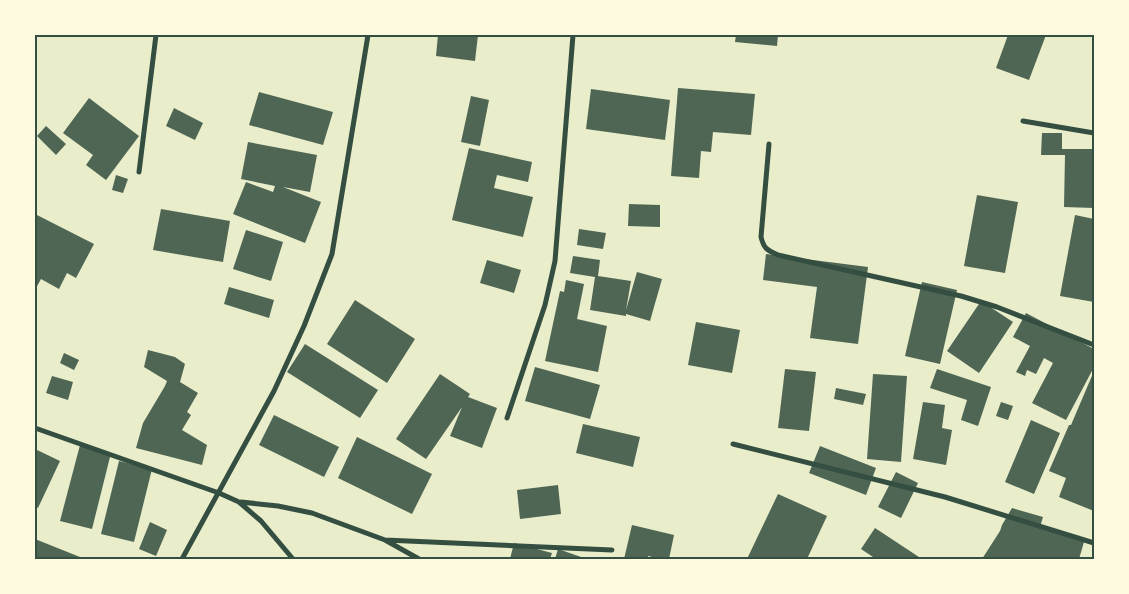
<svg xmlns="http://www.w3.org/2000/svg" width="1129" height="594" viewBox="0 0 1129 594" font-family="'Source Sans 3',sans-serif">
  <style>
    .building { fill: #4f6655 }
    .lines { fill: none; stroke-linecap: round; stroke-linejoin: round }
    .minor { stroke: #344e41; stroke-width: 5 }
    .neatline { fill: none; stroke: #344e41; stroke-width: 2 }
  </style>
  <rect width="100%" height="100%" fill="#e9edc9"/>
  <path class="building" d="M438,35H478L475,61L436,56Z
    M736,35H778L777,46L735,42Z
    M1008,35H1046L1029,80L996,68Z
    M678,88L755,94L751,135L713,132L711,152L701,151L699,178L671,176Z
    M591,89L670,100L665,140L586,129Z
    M259,92L333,112L323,145L249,125Z
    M471,96L489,100L480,146L461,142Z
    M89,98L139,136L106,180L86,165L93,155L63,133Z
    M174,108L203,123L195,140L166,126Z
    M46,126L66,144L56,155L37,136Z
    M1042,133H1062V149H1094V208L1064,207L1065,155H1041Z
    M248,142L317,155L310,192L283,187L321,202L305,243L233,214L246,182L273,192L275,186L241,179Z
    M469,148L532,162L528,182L497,175L494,188L533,197L523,237L452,220Z
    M116,175L128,179L123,193L112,190Z
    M977,195L1018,202L1005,273L964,266Z
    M629,204L660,205V227L628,226Z
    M161,209L230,221L223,262L153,250Z
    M35,214L94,244L76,278L67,273L59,289L41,279L35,290Z
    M1075,215L1094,219V302L1060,296Z
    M579,229L606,233L603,249L577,245Z
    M246,230L283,242L271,281L233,269Z
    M766,254L868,267L858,344L810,338L817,287L763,280Z
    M573,256L600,260L598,276L631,281L626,310L637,272L662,279L650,321L626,314V316L590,310L595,277L570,273Z
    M487,260L521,270L514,293L480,283Z
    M566,280L584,284L577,319L607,326L598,372L545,361L560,291L564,292Z
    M922,282L957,290L940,364L905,356Z
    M229,287L274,300L269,318L224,304Z
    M355,300L415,339L387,383L327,344Z
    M981,301L1013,322L979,373L947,351Z
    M1026,313L1094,349V367L1066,420L1032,403L1053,363L1044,358L1036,374L1027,370L1025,376L1016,372L1030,346L1013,337Z
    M696,322L740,330L732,373L688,365Z
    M305,344L378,390L360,418L287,372Z
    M148,350L175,357L185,364L180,382L198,393L187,412L191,415L182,430L207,445L202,465L136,448L143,423L165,386L167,381L144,367Z
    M64,353L79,360L74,370L60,363Z
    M535,367L600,385L590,419L525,401Z
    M785,369L816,372L809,431L778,428Z
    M937,369L991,387L978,426L961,420L967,400L930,388Z
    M1094,371V511L1059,497L1066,478L1049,471L1069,425H1071Z
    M440,374L470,394L468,397L497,408L482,448L450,436L462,407L426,459L396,439Z
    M873,374L907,376L901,462L867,459Z
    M52,376L73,382L68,400L46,393Z
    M836,388L866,394L863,405L834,399Z
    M923,402L945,405L942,428L952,430L946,465L913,459Z
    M1001,402L1013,406L1008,420L996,416Z
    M274,415L339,447L324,477L259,445Z
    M1031,420L1060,433L1034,494L1005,482Z
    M583,424L640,437L633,467L576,453Z
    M357,437L432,474L412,514L338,478Z
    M80,445L111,453L92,529L60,521Z
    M820,446L876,468L866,495L809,473Z
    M35,449L60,461L38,508L35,506Z
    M119,461L152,469L134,542L101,534Z
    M896,472L918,483L901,518L878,507Z
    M558,485L561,514L520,519L517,490Z
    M778,494L827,516L807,559H747Z
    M1012,508L1043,517L1040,527L1084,542L1079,559H982L1000,531L1002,525Z
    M150,522L167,530L156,556L139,549Z
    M632,525L674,535L669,559H660L648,556V559H624Z
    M875,528L922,559H876L861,549Z
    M35,539L85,559H35Z
    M514,543L552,553L550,559H510Z
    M558,549L587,559H555Z"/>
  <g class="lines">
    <path class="minor" d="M1023,121L1094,133
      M769,144L761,237C764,249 767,250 778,255L961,296L997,307L1094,345
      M139,172L156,35
      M507,418L545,305L555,261L573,35
      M35,428L219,493L239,502L261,521L293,559
      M733,444L945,497L1094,543
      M241,502L278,506L312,513L385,540L419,559
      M385,540L612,550
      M182,559L274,391L304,326L332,254L368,35"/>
  </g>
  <rect width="1129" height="594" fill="none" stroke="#fefae0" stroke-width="72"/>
  <rect x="36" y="36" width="1057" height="522" class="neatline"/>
</svg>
